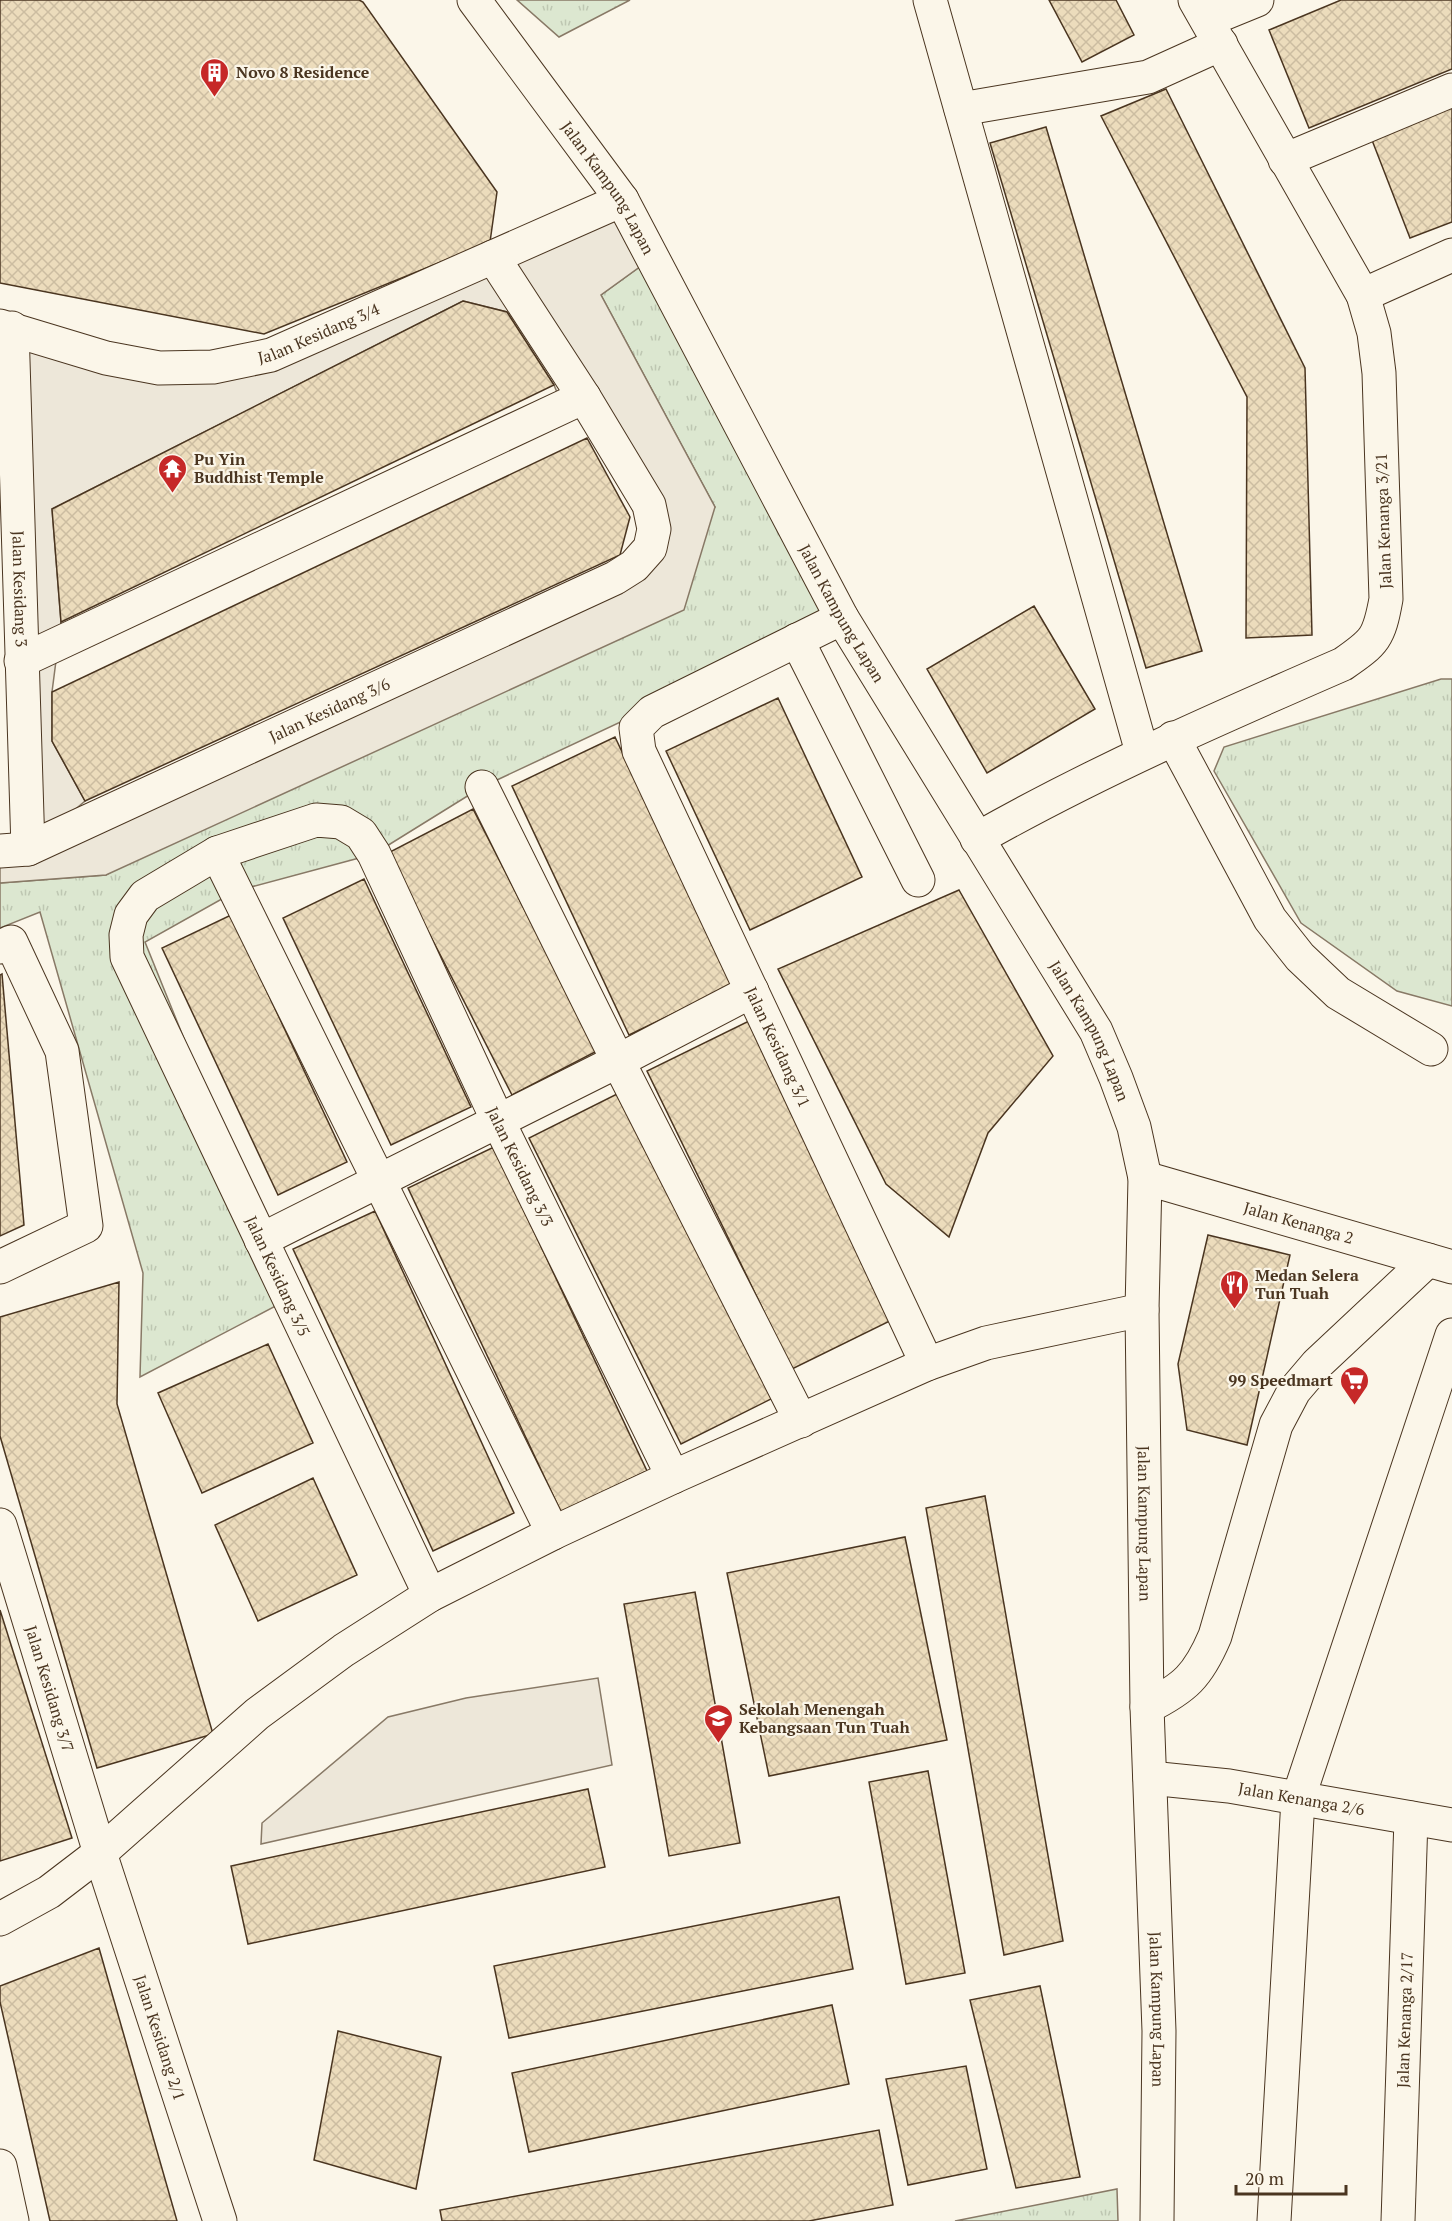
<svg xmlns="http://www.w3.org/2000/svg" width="1452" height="2221" viewBox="0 0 1452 2221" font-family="'PT Serif',serif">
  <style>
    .grass { fill: url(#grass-tufts); stroke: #887966; stroke-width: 1.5 }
    .parking { fill: #ede7d9; stroke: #887966; stroke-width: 1.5; fill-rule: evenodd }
    .building { fill: url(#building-cross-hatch); stroke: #4a3520; stroke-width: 1.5 }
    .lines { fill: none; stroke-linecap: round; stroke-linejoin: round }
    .minor-casing { stroke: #4a3520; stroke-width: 35 }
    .minor { stroke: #fbf6e9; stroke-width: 33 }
    .labels { text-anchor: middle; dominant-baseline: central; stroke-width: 4.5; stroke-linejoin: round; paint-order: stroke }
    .poi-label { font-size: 16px; font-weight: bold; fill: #4a3520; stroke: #fbf6e9; text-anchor: start }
    .street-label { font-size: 16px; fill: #4a3520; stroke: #fbf6e9 }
  </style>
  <defs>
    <pattern id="grass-tufts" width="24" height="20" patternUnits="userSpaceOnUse" patternTransform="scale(1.5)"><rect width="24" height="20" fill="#dce7d0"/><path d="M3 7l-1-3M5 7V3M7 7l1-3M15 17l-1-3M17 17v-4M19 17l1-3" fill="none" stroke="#bec7b2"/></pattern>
    <pattern id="building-cross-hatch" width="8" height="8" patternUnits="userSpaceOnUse" patternTransform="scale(1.5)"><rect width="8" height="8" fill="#ecdcbc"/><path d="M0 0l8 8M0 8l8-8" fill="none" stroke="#ccbda1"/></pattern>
  </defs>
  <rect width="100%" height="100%" fill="#fbf6e9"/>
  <path class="grass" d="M517,0H630L559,37Z
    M652,258L842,618L482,787L374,854L236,891L145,942L289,1299L140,1377L143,1273L40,912L0,928V883L106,875L715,507L601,295Z
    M1441,679H1452V1006L1397,991L1301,923L1214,771L1224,747Z
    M1117,2189L1118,2221H955Z"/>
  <path class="parking" d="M622,200L652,258L601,295L715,507L684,610L106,875L0,883V851L28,849L12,328L159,368L271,355ZM463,301L507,312L554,385L563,407L582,398L650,548L31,847L85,801L52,741V692L61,622L52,509Z
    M598,1678L612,1765L261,1844L262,1823L388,1717L466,1698Z"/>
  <path class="building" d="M0,0H359L363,2L497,192L490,242L264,334L0,283Z
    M1049,0H1116L1134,35L1082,62Z
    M1341,0H1452V69L1309,128L1269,30Z
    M1166,89L1305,368L1312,635L1246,638L1247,397L1101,116Z
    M1452,104V222L1410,238L1370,135Z
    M1046,127L1202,651L1146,668L990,143Z
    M463,301L507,312L554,385L61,622L52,509Z
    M587,438L630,517L620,555L85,801L52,741V692Z
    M1034,606L1095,709L987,773L927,669Z
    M778,698L862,877L750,930L666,751Z
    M615,737L732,985L629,1035L512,786Z
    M473,809L597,1051L512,1095L388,853Z
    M364,879L471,1107L391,1145L283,918Z
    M959,890L1053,1056L988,1133L949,1237L886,1184L778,969Z
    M231,915L347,1162L278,1195L162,948Z
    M2,974L24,1225L0,1236V975Z
    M751,1020L896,1318L792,1369L647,1071Z
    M621,1092L773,1398L681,1444L529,1138Z
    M494,1147L647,1471L561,1512L408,1188Z
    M375,1211L514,1513L433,1551L293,1249Z
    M1208,1235L1290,1255L1247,1445L1187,1430L1178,1364Z
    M119,1282L117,1404L213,1734L97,1768L0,1436V1317Z
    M268,1344L313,1443L202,1493L158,1393Z
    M313,1478L357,1575L258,1621L215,1525Z
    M985,1496L1063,1941L1004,1955L926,1508Z
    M905,1537L947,1740L769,1776L727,1573Z
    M695,1592L740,1843L669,1856L624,1604Z
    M0,1610L72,1838L0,1861Z
    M928,1771L965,1973L906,1984L869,1782Z
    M588,1789L605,1867L248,1944L231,1866Z
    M839,1897L853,1969L509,2038L494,1966Z
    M99,1948L177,2221H50L0,2002V1986Z
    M1040,1986L1080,2177L1016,2188L970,2000Z
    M832,2005L849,2084L529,2152L512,2073Z
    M338,2031L441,2057L416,2189L314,2160Z
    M966,2066L987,2169L908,2185L886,2079Z
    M879,2130L893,2205L809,2221H442L440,2210Z"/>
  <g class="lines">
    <defs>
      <g id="minor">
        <path id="s1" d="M474,0L622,200L842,618L1096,1031L1116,1078L1134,1127L1145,1178L1142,1310L1147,1707L1159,2031L1157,2221"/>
        <path d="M930,0L1142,752"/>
        <path d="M1208,20L1257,0"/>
        <path d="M961,109L1148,77L1221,44"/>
        <path d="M1285,160L1452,90"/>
        <path d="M1363,295L1452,255"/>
        <path id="s2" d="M0,326L106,358L159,368L213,367L271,355L622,200"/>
        <path id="s3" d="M12,328L28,849"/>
        <path id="s4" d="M842,618L652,712L636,728L639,751L927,1364"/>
        <path d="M797,640L918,880"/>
        <path d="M21,661L584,397"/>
        <path d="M1173,738L1270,919L1300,957L1338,993L1431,1049"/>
        <path d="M482,787L618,1061L801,1421"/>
        <path d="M977,839C1095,772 1219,718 1343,664C1375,642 1379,638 1386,599L1379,373L1374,333L1363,295L1195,0"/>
        <path id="s5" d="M0,851L28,849L615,578L634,566L650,548L654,529L649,505L584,397L493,257"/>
        <path d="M217,853L553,1533"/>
        <path d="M0,947L11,942L62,1051L86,1226L0,1267"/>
        <path id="s6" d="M1145,1178L1452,1267"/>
        <path d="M261,1240L618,1061L752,991"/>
        <path id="s7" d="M0,1525L100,1853L220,2221"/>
        <path id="s8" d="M430,1595L127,957L126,935L131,915L145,896L217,853L316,820L341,822L361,834L374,854L498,1121L673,1477"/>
        <path d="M1147,1707C1185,1688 1198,1676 1215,1636L1276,1425L1294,1391L1317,1364L1428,1260"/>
        <path id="s9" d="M1150,1778L1229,1786L1452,1825"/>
        <path d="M0,1919L49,1892L100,1853L257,1714L344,1650L430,1595L553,1533L673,1477L927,1364L986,1343L1142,1310"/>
        <path d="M0,2166L12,2221"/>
        <path d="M1274,2221L1298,1799L1452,1335"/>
        <path id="s10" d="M1398,2221L1411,1818"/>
      </g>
    </defs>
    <use href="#minor" class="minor-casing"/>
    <use href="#minor" class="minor"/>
  </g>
  <defs>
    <symbol id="building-pin" viewBox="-11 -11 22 30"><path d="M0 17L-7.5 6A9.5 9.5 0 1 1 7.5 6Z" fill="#c62828" stroke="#fbf6e9"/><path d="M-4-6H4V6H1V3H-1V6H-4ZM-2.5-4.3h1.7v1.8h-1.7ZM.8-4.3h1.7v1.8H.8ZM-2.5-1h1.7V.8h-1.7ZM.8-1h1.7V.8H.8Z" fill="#fff"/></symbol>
    <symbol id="temple-pin" viewBox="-11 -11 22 30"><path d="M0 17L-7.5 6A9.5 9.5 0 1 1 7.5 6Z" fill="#c62828" stroke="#fbf6e9"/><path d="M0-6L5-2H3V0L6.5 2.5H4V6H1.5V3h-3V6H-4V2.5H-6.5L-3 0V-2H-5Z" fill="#fff"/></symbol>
    <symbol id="restaurant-pin" viewBox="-11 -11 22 30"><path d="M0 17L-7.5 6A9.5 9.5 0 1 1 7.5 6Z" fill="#c62828" stroke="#fbf6e9"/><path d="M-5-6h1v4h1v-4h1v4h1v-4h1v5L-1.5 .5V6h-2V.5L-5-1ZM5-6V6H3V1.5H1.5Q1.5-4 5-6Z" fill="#fff"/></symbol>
    <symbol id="supermarket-pin" viewBox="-11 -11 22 30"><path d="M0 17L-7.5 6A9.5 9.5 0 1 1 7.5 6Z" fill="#c62828" stroke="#fbf6e9"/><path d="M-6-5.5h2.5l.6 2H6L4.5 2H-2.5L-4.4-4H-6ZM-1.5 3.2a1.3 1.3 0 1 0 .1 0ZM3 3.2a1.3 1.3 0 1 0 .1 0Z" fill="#fff"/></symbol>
    <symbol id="school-pin" viewBox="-11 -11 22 30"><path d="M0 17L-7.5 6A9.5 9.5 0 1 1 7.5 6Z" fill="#c62828" stroke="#fbf6e9"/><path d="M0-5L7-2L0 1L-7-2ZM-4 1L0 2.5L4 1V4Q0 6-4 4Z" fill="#fff"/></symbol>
  </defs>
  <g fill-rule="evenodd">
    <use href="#building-pin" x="198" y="56" width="33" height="45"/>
    <use href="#temple-pin" x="156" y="452" width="33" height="45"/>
    <use href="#restaurant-pin" x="1218" y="1268" width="33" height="45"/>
    <use href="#supermarket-pin" x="1338" y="1364" width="33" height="45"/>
    <use href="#school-pin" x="702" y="1702" width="33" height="45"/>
  </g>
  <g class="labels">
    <g class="poi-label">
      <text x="236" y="72">Novo 8 Residence</text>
      <text x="194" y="459">Pu Yin<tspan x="194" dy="18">Buddhist Temple</tspan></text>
      <text x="1255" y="1275">Medan Selera<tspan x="1255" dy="18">Tun Tuah</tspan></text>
      <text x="1333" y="1380" text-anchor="end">99 Speedmart</text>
      <text x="739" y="1709">Sekolah Menengah<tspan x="739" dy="18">Kebangsaan Tun Tuah</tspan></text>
    </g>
    <g class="street-label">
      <text stroke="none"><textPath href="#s1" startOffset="231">Jalan Kampung Lapan</textPath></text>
      <text stroke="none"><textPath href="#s2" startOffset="330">Jalan Kesidang 3/4</textPath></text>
      <text transform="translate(1383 521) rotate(-92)">Jalan Kenanga 3/21</text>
      <text stroke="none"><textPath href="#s3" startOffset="261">Jalan Kesidang 3</textPath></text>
      <text stroke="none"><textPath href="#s1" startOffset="717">Jalan Kampung Lapan</textPath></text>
      <text stroke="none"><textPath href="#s5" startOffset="360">Jalan Kesidang 3/6</textPath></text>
      <text stroke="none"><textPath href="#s1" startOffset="1203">Jalan Kampung Lapan</textPath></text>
      <text stroke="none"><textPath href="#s4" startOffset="585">Jalan Kesidang 3/1</textPath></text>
      <text stroke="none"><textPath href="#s8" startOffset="1378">Jalan Kesidang 3/3</textPath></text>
      <text stroke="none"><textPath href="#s6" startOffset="160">Jalan Kenanga 2</textPath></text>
      <text transform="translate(278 1276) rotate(65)">Jalan Kesidang 3/5</text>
      <text stroke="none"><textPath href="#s1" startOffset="1707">Jalan Kampung Lapan</textPath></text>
      <text stroke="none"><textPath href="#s7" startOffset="171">Jalan Kesidang 3/7</textPath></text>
      <text stroke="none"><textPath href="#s9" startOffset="153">Jalan Kenanga 2/6</textPath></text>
      <text stroke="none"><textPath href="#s1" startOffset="2193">Jalan Kampung Lapan</textPath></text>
      <text stroke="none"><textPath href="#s10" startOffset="201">Jalan Kenanga 2/17</textPath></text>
      <text stroke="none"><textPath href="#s7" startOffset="537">Jalan Kesidang 2/1</textPath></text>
    </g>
  </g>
  <path d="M1236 2185v9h110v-9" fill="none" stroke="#4a3520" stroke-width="3"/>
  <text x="1245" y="2185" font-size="18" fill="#4a3520" stroke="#fbf6e9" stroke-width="4.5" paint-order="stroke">20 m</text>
</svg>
